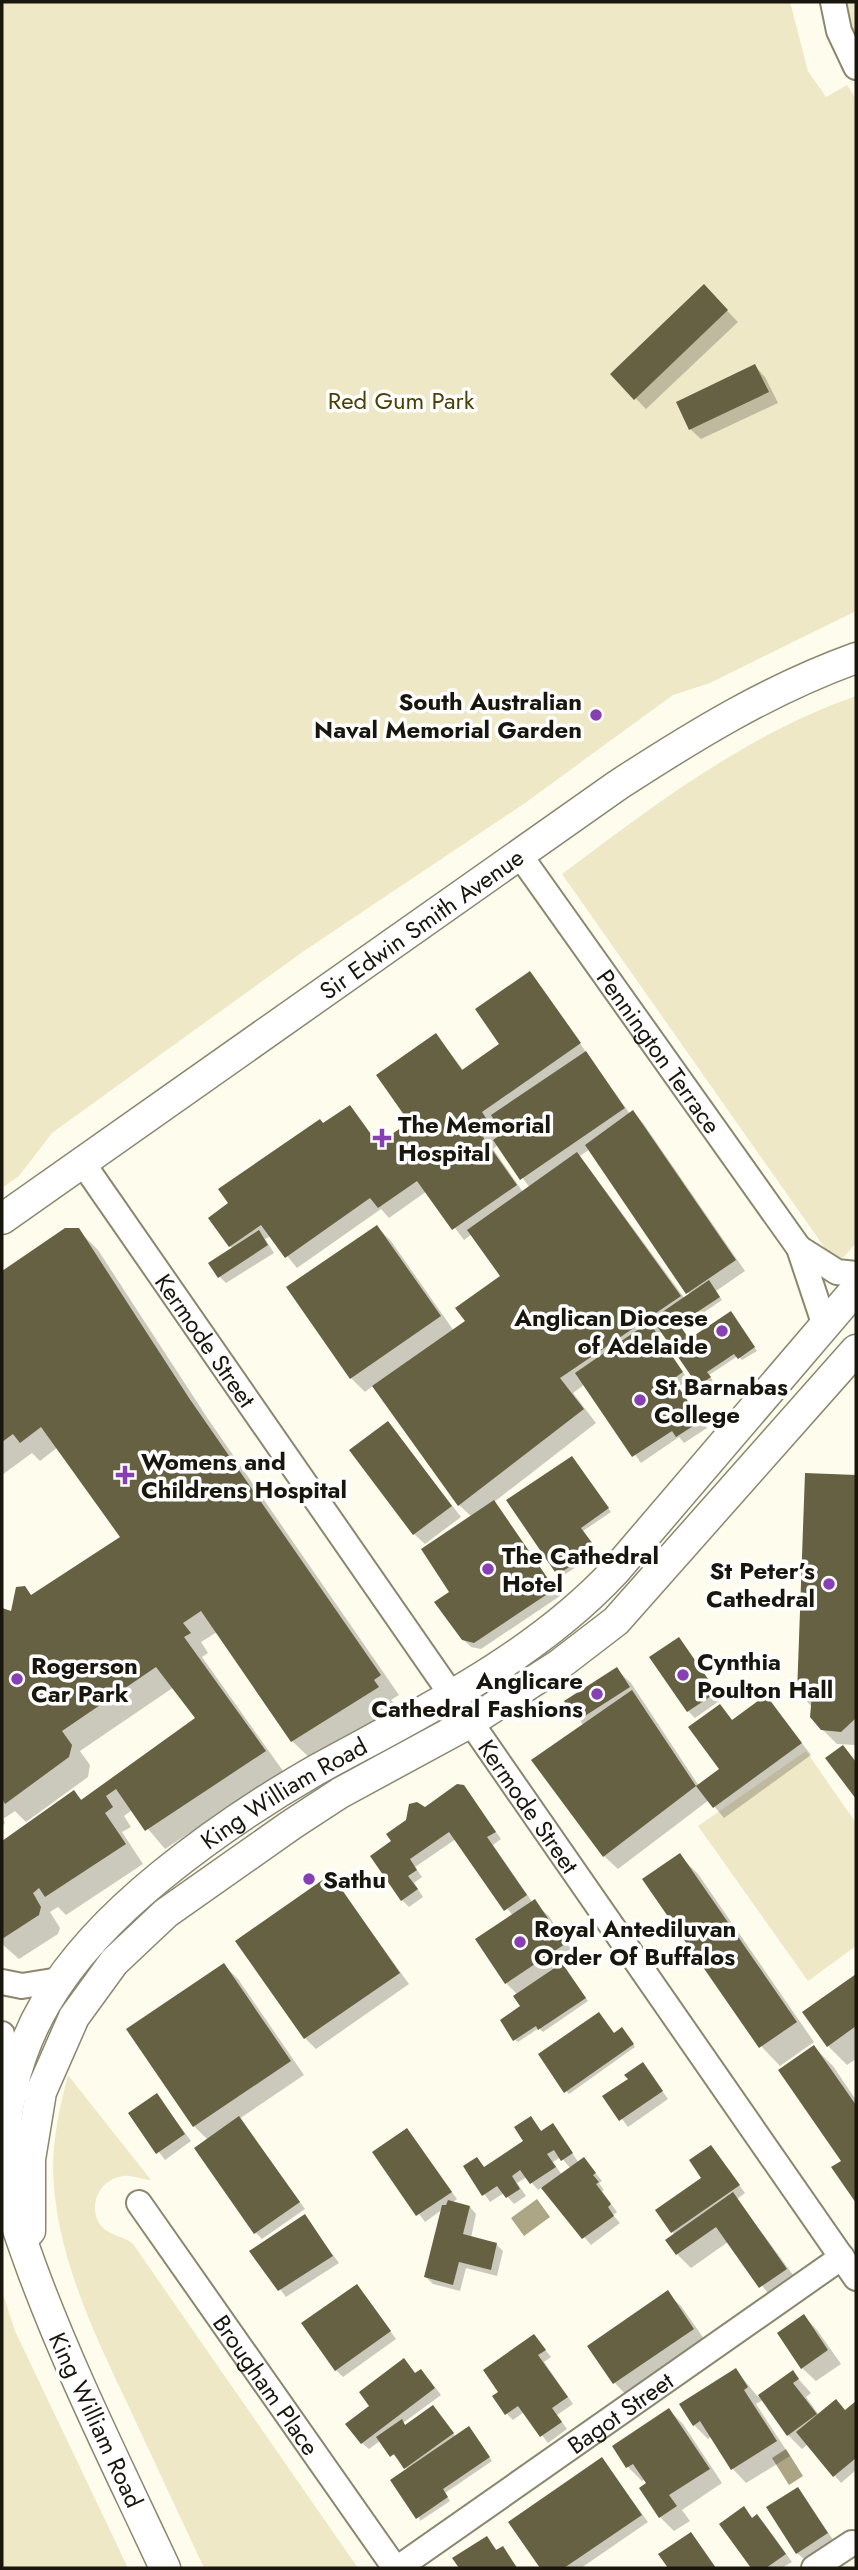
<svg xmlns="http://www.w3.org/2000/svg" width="858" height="2570" viewBox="0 0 858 2570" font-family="Jost,sans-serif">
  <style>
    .green { fill: #eee8c7 }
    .water { fill: #aca685 }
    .shadow { fill: #0003; fill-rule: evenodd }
    .building { fill: #666142 }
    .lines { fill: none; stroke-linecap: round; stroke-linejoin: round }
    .minor-casing { stroke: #8b876f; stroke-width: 28 }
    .major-casing { stroke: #8b876f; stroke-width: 33 }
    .minor { stroke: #fff; stroke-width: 24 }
    .major { stroke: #fff; stroke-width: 30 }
    .poi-dot { fill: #8740b3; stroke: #fff; stroke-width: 2.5 }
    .labels { text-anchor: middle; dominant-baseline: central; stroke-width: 7; stroke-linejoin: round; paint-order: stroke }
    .park-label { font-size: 24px; fill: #4b4102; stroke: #fff }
    .poi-label { font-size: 24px; font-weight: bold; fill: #18160d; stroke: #fff; text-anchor: start }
    .street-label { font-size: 24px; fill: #18160d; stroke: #fff }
  </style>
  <rect width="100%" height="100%" fill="#fefcec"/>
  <path class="green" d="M2,2H790L808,71L826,97L847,85L856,99V611L710,683L673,695L525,803L304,951L52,1133L19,1176L2,1188Z
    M843,2H856V43Z
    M856,696V1243L844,1257L834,1261L562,874C654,805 747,734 856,696Z
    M806,1751L856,1823V1946L808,1981L698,1826Z
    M68,2075L151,2180C142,2180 132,2175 124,2176C98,2178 85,2211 104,2229C113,2236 124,2236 133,2244L358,2568H204C179,2514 153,2459 128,2405C93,2331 55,2253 53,2169C53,2137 60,2106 68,2075Z
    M2,2291L15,2331L128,2568H2Z"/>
  <path class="water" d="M537,2199L550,2217L524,2236L511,2218Z
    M786,2449L803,2476L789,2485L772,2458Z"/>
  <path class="shadow" d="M704,287L738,322L646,409L612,374Z
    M755,366L765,377L778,403L701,439L690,429Z
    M530,973L630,1114L633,1112L643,1123L745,1271L716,1291L722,1300L681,1328L689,1341L733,1316L757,1351L742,1360L738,1356L709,1375L713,1381L702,1388L663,1332L658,1335L688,1380L678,1387L707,1428L684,1443L679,1437L641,1463L585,1384L573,1393L596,1423L494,1502L560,1596L481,1649L471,1647L463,1639L452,1592L472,1517L459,1505L374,1385L365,1392L351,1378L377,1227L391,1241L454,1331L467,1321L503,1277L472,1234L464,1240L427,1191L389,1218L381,1209L297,1268L271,1236L265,1239L274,1253L226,1283L219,1276L233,1249L230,1246L324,1125L350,1107L379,1145L411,1122L436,1035L464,1071L501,1045ZM496,1120L506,1134L501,1137L491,1123ZM498,1145L530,1188L523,1192L493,1149ZM590,1149L690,1295L685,1299L580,1156Z
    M66,1229L78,1230L98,1250L208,1419L399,1695L391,1700L397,1707L312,1760L292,1741L217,1632L201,1642L208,1653L202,1657L283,1771L165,1849L132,1810L124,1816L131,1827L122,1832L143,1864L66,1915L58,1907L50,1912L60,1928L58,1934L19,1959L2,1944V1843L73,1792L83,1801L197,1719L174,1687L80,1751L90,1765L88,1777L26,1822L15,1811L3,1819L5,1823L2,1826V1610L13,1613L24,1588L32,1596L123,1538L58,1447L40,1461L32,1453L2,1475V1273Z
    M388,1423L461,1517L425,1544L414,1534Z
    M575,1461L611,1512L583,1531L594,1547L579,1558L582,1563L561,1577L509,1501Z
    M807,1475L856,1476L855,1745L837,1744L822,1729L812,1707L799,1693Z
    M679,1639L722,1699L695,1718L688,1711Z
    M617,1670L631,1683L699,1786L721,1769L720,1706L733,1721L766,1697L811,1755L724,1818L709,1800L618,1869L604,1856L584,1726L567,1702Z
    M463,1786L501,1839L493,1845L533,1903L548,1915L577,1958L564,1967L588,2001L543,2032L539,2028L518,2042L515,2040L522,2007L518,1995L506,1983L513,1916L456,1839L415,1867L422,1877L414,1883L423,1897L409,1907L402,1900L393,1841L425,1809Z
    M679,1855L698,1874L814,2042L780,2066L761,2046Z
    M331,1876L409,1984L316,2049L305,2038Z
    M224,1965L238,1979L304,2075L239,2119L305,2209L262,2239L256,2233L208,2140L194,2126Z
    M856,1976V2059L847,2065L828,2046L804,2013Z
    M625,2032L635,2047L569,2094L566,2091Z
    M814,2047L833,2066L856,2100V2200L834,2168L843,2161Z
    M643,2064L668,2099L628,2127L605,2096L631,2080Z
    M157,2095L191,2141L165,2160L130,2114Z
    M530,2118L542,2132L553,2125L579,2163L584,2159L602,2181L599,2183L604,2190L602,2191L617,2212L613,2215L620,2223L591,2245L542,2187L538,2190L527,2177L517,2183L526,2196L514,2204L504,2193L490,2202L465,2167L477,2159L485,2168L526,2142ZM561,2157L571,2169L562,2175L553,2162Z
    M407,2130L457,2199L452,2203L470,2207L476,2214L471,2238L496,2244L503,2251L497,2276L466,2268L460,2291L433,2284L426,2277L443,2209L425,2222L375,2153Z
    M711,2147L745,2193L737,2199L799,2283L774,2301L728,2242L691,2268L677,2254L673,2232L704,2178Z
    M305,2217L339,2263L286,2297L252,2252Z
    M357,2286L396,2339L343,2377L336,2370Z
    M667,2293L681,2306L707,2343L628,2397L615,2383L589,2346Z
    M804,2316L817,2330L841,2364L816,2381L802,2368Z
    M534,2336L551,2357L544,2362L573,2404L557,2415L567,2429L548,2443L524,2412L513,2420L506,2413L501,2393Z
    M736,2370L758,2397L792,2372L811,2393L806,2397L819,2415L845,2412L856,2403V2470L841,2483L808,2444L802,2449L788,2435L763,2400L756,2404L790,2456L746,2483L733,2469L712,2436L708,2439L694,2425Z
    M416,2374L428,2378L441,2395L403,2423L406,2426L433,2407L456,2437L472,2431L492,2461L445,2493L450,2501L420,2521L408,2470L380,2441L369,2449L362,2443Z
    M669,2410L683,2424L722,2483L682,2510L690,2521L674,2531L660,2517L645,2479L642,2481L628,2467L614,2446Z
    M602,2459L648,2522L581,2568H542L510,2522Z
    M798,2489L834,2541L804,2559L797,2553Z
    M750,2516L753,2519L757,2516L764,2523L792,2562L782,2568H753L721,2525Z
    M486,2538L498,2551L502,2548L518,2568H461L455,2559Z"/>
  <path class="building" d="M704,284L728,310L634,400L610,374Z
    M755,364L769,392L689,430L676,402Z
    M530,971L581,1043L482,1112L494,1130L483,1137L517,1185L452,1230L417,1181L378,1208L370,1198L285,1258L261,1225L229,1247L208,1218L228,1203L218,1189L320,1119L323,1123L350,1105L378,1144L409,1122L376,1075L436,1033L462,1070L499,1044L475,1009Z
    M586,1051L625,1108L520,1180L493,1140L503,1133L491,1115Z
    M633,1110L736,1260L686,1294L585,1145Z
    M577,1152L681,1296L560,1378L584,1409L458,1506L372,1386L465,1321L455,1308L500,1276L467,1230Z
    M377,1225L441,1316L350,1379L286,1287Z
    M65,1228H79L189,1398L381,1675L374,1680L379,1687L291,1742L201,1611L183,1623L191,1633L184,1637L266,1751L145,1831L116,1789L106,1796L113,1807L105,1813L126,1844L45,1897L39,1888L33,1893L41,1907L39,1915L2,1939V1841L74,1790L81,1800L195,1718L156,1667L62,1731L72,1745L69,1757L5,1804L2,1798V1608L11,1611L16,1587L25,1586L31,1595L120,1537L41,1427L20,1443L13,1434L2,1442V1271Z
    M259,1230L268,1245L218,1278L208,1263Z
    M709,1280L720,1297L679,1324L689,1339L731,1311L755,1347L738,1359L734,1354L707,1372L711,1377L698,1386L652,1319Z
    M649,1322L683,1372L673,1379L701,1421L676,1437L672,1431L632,1457L575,1373Z
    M388,1421L452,1506L413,1535L349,1450Z
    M572,1456L609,1508L581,1528L593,1544L577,1554L580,1560L557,1575L506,1500Z
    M805,1473L856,1475V1718L841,1732L821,1730L810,1717L812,1694H797Z
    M494,1500L555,1589L474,1643L462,1640L434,1602L449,1592L421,1549Z
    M679,1637L717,1692L687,1712L649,1657Z
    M617,1667L630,1687L577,1721L564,1701Z
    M632,1690L696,1786L603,1857L531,1760Z
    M766,1695L802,1743L713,1808L696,1786L719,1769L688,1727L720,1704L732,1720Z
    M843,1745L856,1762V1799L825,1758Z
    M457,1784L464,1785L496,1832L487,1837L527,1895L504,1911L449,1832L410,1859L417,1870L408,1876L418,1889L401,1901L370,1856L391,1841L386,1834L406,1820L409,1804L417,1802L425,1807Z
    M680,1853L797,2022L759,2048L642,1879Z
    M331,1874L400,1973L304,2039L235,1941Z
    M535,1899L565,1944L505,1984L475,1939Z
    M224,1963L291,2061L193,2127L126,2029Z
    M562,1963L586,1998L538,2030L536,2026L513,2041L500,2020L520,2006L513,1996Z
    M856,1974V2026L827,2047L802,2012Z
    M599,2012L614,2033L622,2027L634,2044L564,2093L538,2054Z
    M814,2045L856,2105V2203L831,2167L841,2161L778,2070Z
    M643,2062L663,2091L619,2121L602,2096L628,2079L624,2075Z
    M157,2093L185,2134L156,2154L128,2113Z
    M239,2116L300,2202L254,2234L194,2148Z
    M531,2116L541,2131L553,2123L573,2153L561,2161L554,2150L547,2154L556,2167L530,2184L520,2170L512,2176L520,2189L506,2198L497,2186L482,2196L463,2166L477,2157L484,2167L523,2141L514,2127Z
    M407,2128L452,2192L416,2216L372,2152Z
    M711,2145L740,2185L671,2233L655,2210L701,2178L689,2160Z
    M584,2157L596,2173L593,2175L599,2182L596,2184L611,2204L608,2207L614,2216L582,2239L541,2188Z
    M733,2192L787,2269L759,2288L716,2227L676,2255L665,2240Z
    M448,2200L470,2206L463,2234L497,2243L491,2270L459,2262L453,2285L424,2277L442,2205H446Z
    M305,2214L333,2256L278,2291L249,2251Z
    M357,2284L391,2331L335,2371L301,2323Z
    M668,2290L694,2329L613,2384L587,2346Z
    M804,2314L828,2350L801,2369L777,2333Z
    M534,2334L546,2350L538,2355L568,2397L552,2408L562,2422L540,2437L518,2406L505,2415L492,2396L498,2392L483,2370Z
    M404,2358L415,2373L421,2369L435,2388L361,2444L345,2424L369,2406L359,2392Z
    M736,2368L748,2387L744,2390L777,2441L731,2470L700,2421L693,2426L679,2404Z
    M793,2370L799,2379L793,2383L817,2414L787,2436L758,2395Z
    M836,2399L845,2410L856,2401V2458L833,2477L796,2432Z
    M433,2405L454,2433L404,2469L394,2454L390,2457L376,2437L402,2419L405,2425Z
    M669,2408L710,2469L669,2495L677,2506L659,2518L639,2488L646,2483L633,2464L626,2468L612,2446Z
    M469,2426L490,2457L443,2489L448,2497L416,2519L390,2480Z
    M602,2457L642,2515L564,2568H540L508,2522Z
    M798,2487L828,2533L796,2554L766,2507Z
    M744,2506L752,2518L757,2514L786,2554L766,2568H751L719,2524Z
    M691,2532L716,2568H668L658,2554Z
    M487,2536L496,2550L503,2546L517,2568H459L452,2558Z"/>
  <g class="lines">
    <defs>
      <g id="minor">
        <path d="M833,2L839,31L856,67"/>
        <path id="s1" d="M519,854L799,1248L825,1326"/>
        <path id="s2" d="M82,1162L856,2278"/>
        <path d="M799,1248L837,1272L856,1274"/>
        <path d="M2,1982L22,1986L53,1981"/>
        <path d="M2,2034L9,2086"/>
        <path id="s3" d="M139,2203L395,2568"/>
        <path id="s4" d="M398,2568L842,2257"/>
        <path d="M814,2568L852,2543"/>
      </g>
      <g id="major">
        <path id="s5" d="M2,1219L618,785C695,735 770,689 856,658"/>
        <path d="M30,2231V2159L41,2092L74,2017L114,1962L166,1913L291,1825L340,1793L469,1723L560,1664L616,1621L856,1350"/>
        <path id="s6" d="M165,2568C119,2469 70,2372 32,2269C21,2238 8,2206 4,2173C0,2040 66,1953 162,1875C210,1836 262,1801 316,1770C420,1713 533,1659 615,1571L856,1289"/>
      </g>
    </defs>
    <use href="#minor" class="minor-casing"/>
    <use href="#major" class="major-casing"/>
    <use href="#minor" class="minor"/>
    <use href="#major" class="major"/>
  </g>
  <g class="poi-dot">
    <circle cx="596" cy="715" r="7"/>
    <path d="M378.5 1127.5h7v7h7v7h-7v7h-7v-7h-7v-7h7z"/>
    <circle cx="722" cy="1331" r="7"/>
    <circle cx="640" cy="1400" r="7"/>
    <path d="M121.5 1464.5h7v7h7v7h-7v7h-7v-7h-7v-7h7z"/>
    <circle cx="488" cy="1569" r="7"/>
    <circle cx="829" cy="1584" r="7"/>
    <circle cx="683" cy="1675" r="7"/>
    <circle cx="17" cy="1679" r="7"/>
    <circle cx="597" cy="1694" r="7"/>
    <circle cx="309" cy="1879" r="7"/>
    <circle cx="520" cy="1942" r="7"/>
  </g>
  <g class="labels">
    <g class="park-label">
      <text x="401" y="400">Red Gum Park</text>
    </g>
    <g class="poi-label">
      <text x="582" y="701" text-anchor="end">South Australian<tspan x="582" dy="28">Naval Memorial Garden</tspan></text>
      <text x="398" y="1124">The Memorial<tspan x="398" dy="28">Hospital</tspan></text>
      <text x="708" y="1317" text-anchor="end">Anglican Diocese<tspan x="708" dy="28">of Adelaide</tspan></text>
      <text x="654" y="1386">St Barnabas<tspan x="654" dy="28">College</tspan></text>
      <text x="141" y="1461">Womens and<tspan x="141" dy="28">Childrens Hospital</tspan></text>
      <text x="502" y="1555">The Cathedral<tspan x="502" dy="28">Hotel</tspan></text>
      <text x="815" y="1570" text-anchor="end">St Peter’s<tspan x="815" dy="28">Cathedral</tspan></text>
      <text x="697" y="1661">Cynthia<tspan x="697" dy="28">Poulton Hall</tspan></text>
      <text x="31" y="1665">Rogerson<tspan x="31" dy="28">Car Park</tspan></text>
      <text x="583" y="1680" text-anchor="end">Anglicare<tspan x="583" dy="28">Cathedral Fashions</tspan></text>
      <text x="323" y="1879">Sathu</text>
      <text x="534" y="1928">Royal Antediluvan<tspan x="534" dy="28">Order Of Buffalos</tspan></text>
    </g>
    <g class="street-label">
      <text stroke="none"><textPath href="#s5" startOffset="513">Sir Edwin Smith Avenue</textPath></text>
      <text stroke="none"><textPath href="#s1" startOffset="242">Pennington Terrace</textPath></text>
      <text stroke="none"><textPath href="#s2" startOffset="217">Kermode Street</textPath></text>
      <text stroke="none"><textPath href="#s6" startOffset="926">King William Road</textPath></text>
      <text stroke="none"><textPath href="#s2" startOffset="784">Kermode Street</textPath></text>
      <text stroke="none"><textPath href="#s3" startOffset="222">Brougham Place</textPath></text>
      <text stroke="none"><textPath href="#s4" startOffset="271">Bagot Street</textPath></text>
      <text transform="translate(96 2420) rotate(65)">King William Road</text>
    </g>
  </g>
  <rect width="858" height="2570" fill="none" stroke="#18160d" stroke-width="7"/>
</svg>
